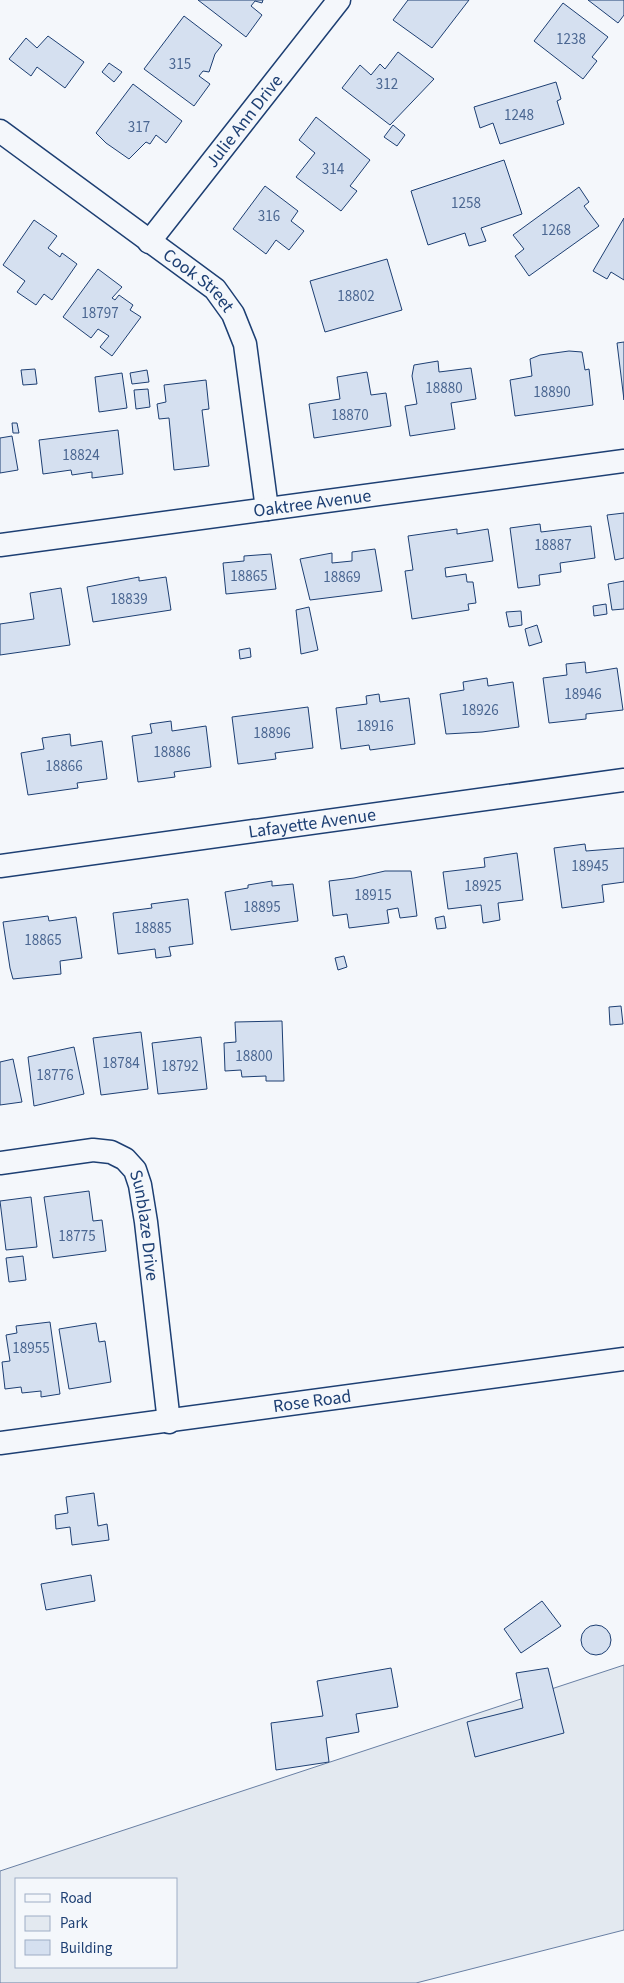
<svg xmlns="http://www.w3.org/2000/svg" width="624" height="1983" viewBox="0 0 624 1983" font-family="'Source Sans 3',sans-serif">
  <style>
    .green { fill: #e3e9f0; stroke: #687fa3; fill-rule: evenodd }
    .building { fill: #d5e0f0; stroke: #1d3f73 }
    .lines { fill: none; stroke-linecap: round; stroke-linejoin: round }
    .street-casing { stroke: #1d3f73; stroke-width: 25 }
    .street { stroke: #f4f7fb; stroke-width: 22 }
    .labels { text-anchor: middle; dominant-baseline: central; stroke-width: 4; stroke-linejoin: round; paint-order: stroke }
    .number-label { font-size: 15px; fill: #4b6792 }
    .street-label { font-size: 18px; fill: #1d3f73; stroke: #f4f7fb }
  </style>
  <rect width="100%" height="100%" fill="#f4f7fb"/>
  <path class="green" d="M624,1665V1930L416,1983H0V1871ZM16,1879H176V1967H16Z"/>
  <path class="building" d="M198,0H263L262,3L255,1L251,6L262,15L246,37Z
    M408,0H469L432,48L393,20Z
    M588,0H624V15L618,23Z
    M563,3L608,37L592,57L597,61L583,79L534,41Z
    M184,16L222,45L215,54L209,72L203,71L199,76L210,84L194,106L144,69Z
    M48,36L84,62L65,88L37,67L31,76L9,59L26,38L37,48Z
    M398,52L434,79L390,125L342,88L360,65L371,75L380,64L385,69Z
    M109,63L122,72L114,82L102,72Z
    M556,82L561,99L557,101L564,124L500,144L493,123L480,128L474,107Z
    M133,84L182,121L166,143L156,135L150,144L146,142L129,159L106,143L96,133Z
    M316,117L370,160L350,186L357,191L341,211L296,177L315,153L299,140Z
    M393,125L405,135L397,146L384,137Z
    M504,160L522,214L481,228L486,241L469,246L465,233L428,245L411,191Z
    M265,186L298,211L291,221L304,231L289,250L276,240L266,254L233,229Z
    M579,187L589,202L584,206L599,226L529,276L515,256L524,249L513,235Z
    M624,218V280L611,272L607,279L593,271Z
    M34,220L57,236L48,248L60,257L62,253L77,264L52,300L44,294L36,305L17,292L25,281L3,265Z
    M387,259L402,310L325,332L310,281Z
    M98,269L122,287L112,298L115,300L119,295L133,305L130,310L141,317L112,356L100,347L109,336L98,329L91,338L63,317Z
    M624,342V400L617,343Z
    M569,351L582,352L585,370L589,369L593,405L515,416L510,380L532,376L530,359L540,355Z
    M438,361L439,372L471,368L476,399L451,403L455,429L410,436L405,406L417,404L412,376L414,365Z
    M35,369L37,384L23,385L21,370Z
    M147,370L149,382L132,384L130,373Z
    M367,372L371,395L386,393L391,426L314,438L309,404L340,399L337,377Z
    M122,373L127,408L99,412L95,377Z
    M206,380L209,409L202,410L209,466L174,470L169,418L159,419L157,404L166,402L164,385Z
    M148,389L150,407L136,409L134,390Z
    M12,423H17L19,433H13Z
    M118,430L123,474L92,478V472L72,475L71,470L43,474L39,440Z
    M12,436L18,470L0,473V438Z
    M624,513V558L615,560L607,515Z
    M540,524L541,532L591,526L595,558L560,563L561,572L539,575L540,585L518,588L510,528Z
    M457,529V534L488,529L493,561L445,568L446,577L466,574L467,582H473L476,603L468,604L469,610L412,619L405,571L413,570L408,536Z
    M375,549L382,591L310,600L300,559L332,553V563L352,561V552Z
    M271,554L276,589L226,594L223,563L244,561V556Z
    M139,577V581L166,577L171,610L93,622L87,587Z
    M624,581V609L612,610L608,584Z
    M61,588L70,645L0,655V624L34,619L30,593Z
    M606,604L607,614L594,616L593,606Z
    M309,607L318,650L301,654L296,610Z
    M521,611L522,625L509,627L506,612Z
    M537,625L542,642L529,646L525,629Z
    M250,648L251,657L240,659L239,650Z
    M585,662L586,673L617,668L623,710L586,714V719L549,723L543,678L567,675L566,664Z
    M487,678L488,686L513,682L519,727L482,732L446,734L440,694L464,690L463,682Z
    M379,694L380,702L409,698L415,744L370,750L369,745L341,749L336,708L367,704L366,696Z
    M308,707L313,748L275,753L276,759L238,764L232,717Z
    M171,721L172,731L206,726L211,767L174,772L175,777L138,782L132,736L152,733L150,724Z
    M70,734L71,746L102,741L107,779L77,783L78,788L28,795L21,753L44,749L42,738Z
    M585,844L586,851L624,848V882L602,885L604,902L562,908L554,848Z
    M517,853L523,900L498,903L500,920L483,923L481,905L448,909L443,872L485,867L484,858Z
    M385,871H411L417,916L400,918L398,908L387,910L389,923L349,928L347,914L333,916L329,881L354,878Z
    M272,881V886L293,884L298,921L231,930L225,892L248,888V885Z
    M188,899L193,944L169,947L171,956L156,958L155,949L118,954L113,913L152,908L151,904Z
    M48,916L49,921L76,917L82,958L60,961L61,974L13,979L10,968L3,922Z
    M444,916L446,928L437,929L435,918Z
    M344,956L347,967L338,970L335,958Z
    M621,1006L623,1024L610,1025L609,1007Z
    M282,1021L284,1081H266V1076L242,1077L241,1070L225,1071L224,1043L236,1042L235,1022Z
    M141,1032L148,1089L101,1095L93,1038Z
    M201,1037L207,1089L158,1094L152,1043Z
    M74,1047L84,1094L34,1106L28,1057Z
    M13,1059L22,1102L0,1105V1062Z
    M89,1191L93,1221L102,1220L106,1251L53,1258L44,1197Z
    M31,1197L37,1247L6,1250L0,1201Z
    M23,1256L26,1280L9,1282L6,1258Z
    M50,1322L60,1394L41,1397V1391L22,1393L21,1387L5,1389L2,1362L10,1361L6,1335L17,1333L16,1326Z
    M96,1323L99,1342L105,1341L111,1382L69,1389L59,1329Z
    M94,1493L98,1526L107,1524L109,1540L72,1545L70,1527L56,1529L55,1515L68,1513L66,1497Z
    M91,1575L95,1601L46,1610L41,1584Z
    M542,1601L561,1626L521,1653L504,1629Z
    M581 1640a15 15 0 1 1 30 0a15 15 0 1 1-30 0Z
    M391,1668L398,1707L356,1714L359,1732L326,1738L329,1762L276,1770L271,1723L323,1716L317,1681Z
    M548,1668L564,1733L475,1757L467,1722L523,1708L516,1673Z"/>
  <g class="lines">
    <defs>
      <g id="street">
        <path id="s1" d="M0,131L215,289L233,314L245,344L267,509"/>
        <path id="s2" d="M149,242L339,0"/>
        <path id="s3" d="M0,545L624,461"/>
        <path id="s4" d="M0,866L624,780"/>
        <path id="s5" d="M0,1163L93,1150L111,1152L125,1159L135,1170L140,1185L146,1222L169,1422"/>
        <path id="s6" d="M0,1443L624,1359"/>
      </g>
    </defs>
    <use href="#street" class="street-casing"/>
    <use href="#street" class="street"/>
  </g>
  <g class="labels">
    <g class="number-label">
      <text x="571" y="39">1238</text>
      <text x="180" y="64">315</text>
      <text x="387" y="84">312</text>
      <text x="519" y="115">1248</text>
      <text x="139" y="127">317</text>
      <text x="333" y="169">314</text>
      <text x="466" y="203">1258</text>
      <text x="269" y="216">316</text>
      <text x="556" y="230">1268</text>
      <text x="356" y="296">18802</text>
      <text x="100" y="313">18797</text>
      <text x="444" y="388">18880</text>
      <text x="552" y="392">18890</text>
      <text x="350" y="415">18870</text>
      <text x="81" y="455">18824</text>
      <text x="553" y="545">18887</text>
      <text x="249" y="576">18865</text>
      <text x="342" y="577">18869</text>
      <text x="129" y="599">18839</text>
      <text x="583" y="694">18946</text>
      <text x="480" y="710">18926</text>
      <text x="375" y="726">18916</text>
      <text x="272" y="733">18896</text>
      <text x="172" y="752">18886</text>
      <text x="64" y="766">18866</text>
      <text x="590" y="866">18945</text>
      <text x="483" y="886">18925</text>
      <text x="373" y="895">18915</text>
      <text x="262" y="907">18895</text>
      <text x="153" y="928">18885</text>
      <text x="43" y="940">18865</text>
      <text x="254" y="1056">18800</text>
      <text x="121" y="1063">18784</text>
      <text x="180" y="1066">18792</text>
      <text x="55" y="1075">18776</text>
      <text x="77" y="1236">18775</text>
      <text x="31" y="1348">18955</text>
    </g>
    <g class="street-label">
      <text stroke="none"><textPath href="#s2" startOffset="154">Julie Ann Drive</textPath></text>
      <text stroke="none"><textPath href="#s1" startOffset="249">Cook Street</textPath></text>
      <text stroke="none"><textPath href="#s3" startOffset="315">Oaktree Avenue</textPath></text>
      <text stroke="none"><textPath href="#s4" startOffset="315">Lafayette Avenue</textPath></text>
      <text stroke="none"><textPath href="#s5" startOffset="199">Sunblaze Drive</textPath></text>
      <text stroke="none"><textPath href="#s6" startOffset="315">Rose Road</textPath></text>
    </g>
  </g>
  <rect x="15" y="1878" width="162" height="90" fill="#f4f7fb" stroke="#9eadc5"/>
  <rect x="25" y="1894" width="25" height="8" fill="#f4f7fb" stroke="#9eadc5"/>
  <text x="60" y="1903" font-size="15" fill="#1d3f73">Road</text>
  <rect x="25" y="1916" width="25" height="15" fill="#e3e9f0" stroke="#9eadc5"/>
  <text x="60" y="1928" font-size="15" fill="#1d3f73">Park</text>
  <rect x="25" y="1940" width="25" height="15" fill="#d5e0f0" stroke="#9eadc5"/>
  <text x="60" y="1953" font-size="15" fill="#1d3f73">Building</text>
</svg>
